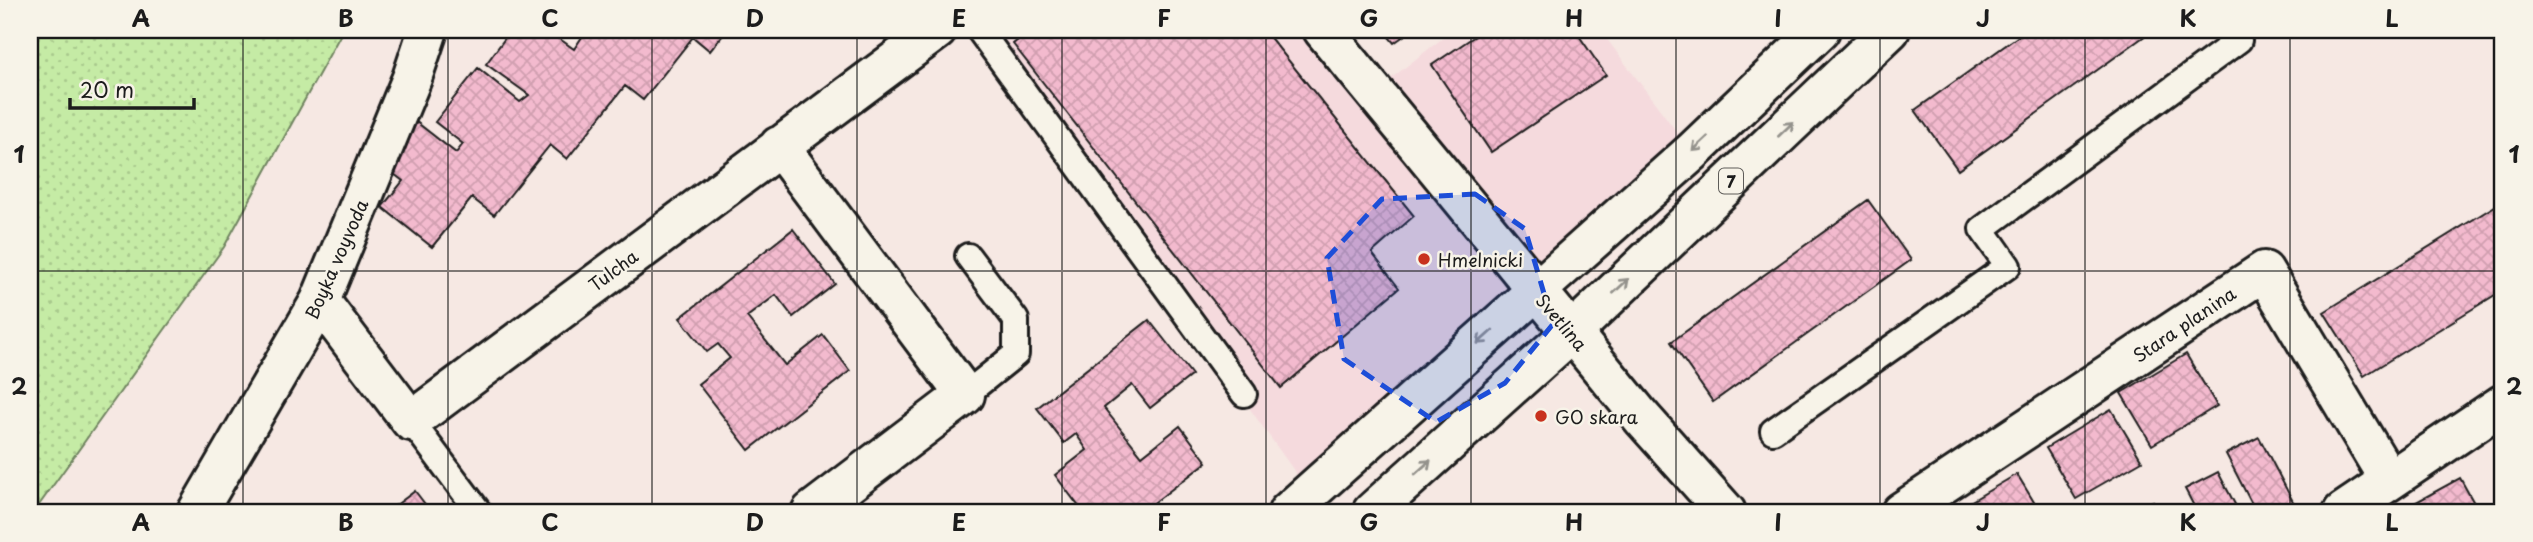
<svg xmlns="http://www.w3.org/2000/svg" width="2533" height="542" viewBox="0 0 2533 542" font-family="'Playpen Sans',sans-serif">
  <style>
    .built { fill: #f5dadd }
    .park { fill: url(#park-dots); stroke: #708460; stroke-width: 2 }
    .building { fill: url(#building-cross-hatch); stroke: #1c1c1c; stroke-width: 2 }
    .lines { fill: none; stroke-linecap: round; stroke-linejoin: round }
    .lane-casing { stroke: #1c1c1c; stroke-width: 30 }
    .street-casing { stroke: #1c1c1c; stroke-width: 44 }
    .primary-casing { stroke: #1c1c1c; stroke-width: 44 }
    .lane { stroke: #f7f3e8; stroke-width: 24 }
    .street { stroke: #f7f3e8; stroke-width: 38 }
    .primary { stroke: #f7f3e8; stroke-width: 38 }
    .oneway { stroke: #94928c }
    .marked { fill: #1d4ed8; fill-opacity: 0.2; stroke: #1d4ed8; stroke-width: 5; stroke-dasharray: 14 9; stroke-linejoin: round }
    .grid { fill: none; stroke: #1c1c1c; stroke-width: 2; stroke-opacity: 0.55 }
    .poi-dot { fill: #c8321e; stroke: #f7f3e8; stroke-width: 2.5 }
    .labels { text-anchor: middle; dominant-baseline: central; stroke-width: 5; stroke-linejoin: round; paint-order: stroke }
    .shield { fill: #f7f3e8; stroke: #5e5c59; stroke-width: 2 }
    .shield-label { font-size: 16px; font-weight: bold; fill: #1c1c1c }
    .street-label { font-size: 18px; fill: #1c1c1c; stroke: #f7f3e8 }
    .poi-label { font-size: 18px; fill: #1c1c1c; stroke: #f7f3e8; text-anchor: start }
    .neatline { fill: none; stroke: #1c1c1c; stroke-width: 2.5 }
    .grid-label { font-size: 23px; text-anchor: middle; font-weight: bold; fill: #1c1c1c }
  </style>
  <defs>
    <pattern id="park-dots" width="8" height="8" patternUnits="userSpaceOnUse" patternTransform="scale(1.75)"><rect width="8" height="8" fill="#c5eba5"/><path d="M2 2h.1M6 6h.1" fill="none" stroke="#a9c98d" stroke-width="1.8" stroke-linecap="round"/></pattern>
    <pattern id="building-cross-hatch" width="8" height="8" patternUnits="userSpaceOnUse" patternTransform="scale(1.75)"><rect width="8" height="8" fill="#f3bace"/><path d="M0 0l8 8M0 8l8-8" fill="none" stroke="#d09fb0"/></pattern>
  </defs>
  <rect width="100%" height="100%" fill="#f6e8e3"/>
  <filter id="ink" filterUnits="userSpaceOnUse"><feTurbulence type="fractalNoise" baseFrequency=".0143" numOctaves="2"/><feDisplacementMap in="SourceGraphic" scale="14" xChannelSelector="R" yChannelSelector="G"/><feConvolveMatrix kernelMatrix="1 2 1 2 8 2 1 2 1" color-interpolation-filters="sRGB"/></filter>
  <g filter="url(#ink)">
    <path class="built" d="M979,30H1323L1375,91L1453,30H1600L1692,152L1310,493Z"/>
    <path class="park" d="M30,30H343L224,247L34,512H30Z"/>
    <path class="building" d="M511,30H547L574,49L582,37L572,30H727L710,51L693,37L643,100L625,86L567,159L550,145L494,215L472,198L432,247L382,207L403,181L381,164L415,121L456,153L463,144L435,122L478,68L520,102L529,95L486,64Z
      M1031,30H1264L1414,216L1372,253L1399,288L1281,388L1013,44Z
      M1383,30H1412L1394,43Z
      M1484,30H1575L1606,75L1491,152L1432,65Z
      M2027,30H2153L1958,170L1915,110Z
      M1868,200L1911,260L1713,402L1671,342Z
      M2503,201V290L2364,376L2324,312Z
      M793,229L835,284L793,317L776,295L747,317L785,365L823,335L850,371L749,450L698,384L730,358L718,344L707,352L680,318Z
      M1149,320L1192,375L1150,408L1132,385L1104,408L1142,456L1180,426L1207,462L1142,512H1083L1055,475L1087,450L1076,434L1064,443L1037,408Z
      M2186,354L2217,406L2152,445L2121,393Z
      M2111,409L2142,461L2076,499L2046,448Z
      M2259,437L2298,511L2296,512H2256L2226,454Z
      M2218,472L2239,512H2197L2185,489Z
      M2017,474L2040,512H1953Z
      M2460,478L2479,512H2398Z
      M415,491L431,512H387Z
      M2153,501L2158,512H2131Z"/>
    <g class="lines">
      <defs>
        <path id="lane" d="M979,30L1244,394
          M965,395L1016,354V320L968,256
          M411,421L479,512
          M1773,431L2008,266L1982,229L2239,40L2232,30"/>
        <path id="street" d="M1323,30L1642,418L1726,512
          M779,146L965,395L811,512
          M320,301L411,421L937,30
          M197,512L320,301L412,78L428,30
          M1901,512L2264,271L2389,480
          M2343,512L2503,404"/>
        <path id="primary" d="M1288,512L1692,152L1820,30
          M1372,512L1571,333L1890,30"/>
      </defs>
      <use href="#lane" class="lane-casing"/>
      <use href="#street" class="street-casing"/>
      <use href="#primary" class="primary-casing"/>
      <use href="#lane" class="lane"/>
      <use href="#street" class="street"/>
      <use href="#primary" class="primary"/>
    </g>
    <defs><path id="oneway-shaft" d="M-6 0H5M1.5-3L5.5 0L1.5 3" fill="none" stroke-width="1.6" stroke-linecap="round" stroke-linejoin="round" transform="scale(1.75)"/></defs>
    <g class="oneway">
      <use href="#oneway-shaft" transform="translate(1786 129) rotate(-44)"/>
      <use href="#oneway-shaft" transform="translate(1700 144) rotate(137)"/>
      <use href="#oneway-shaft" transform="translate(1621 286) rotate(-43)"/>
      <use href="#oneway-shaft" transform="translate(1485 337) rotate(138)"/>
      <use href="#oneway-shaft" transform="translate(1423 467) rotate(-42)"/>
    </g>
  </g>
  <path class="marked" d="M1475,194L1525,229L1553,324L1505,383L1436,422L1344,359L1327,258L1382,199Z"/>
  <path class="grid" d="M243,30V512M448,30V512M652,30V512M857,30V512M1062,30V512M1266,30V512M1471,30V512M1676,30V512M1880,30V512M2085,30V512M2290,30V512M30,271H2503"/>
  <g class="poi-dot">
    <circle cx="1424" cy="259" r="7"/>
    <circle cx="1541" cy="416" r="7"/>
  </g>
  <g class="labels">
    <rect class="shield" x="1719" y="168.5" width="24" height="25" rx="5"/>
    <g class="shield-label">
      <text x="1731" y="181">7</text>
    </g>
    <g class="street-label">
      <text transform="translate(336 259) rotate(-66)">Boyka voyvoda</text>
      <text transform="translate(613 270) rotate(-37)">Tulcha</text>
      <text transform="translate(1562 322) rotate(50)">Svetlina</text>
      <text transform="translate(2184 324) rotate(-34)">Stara planina</text>
    </g>
    <g class="poi-label">
      <text x="1438" y="259">Hmelnicki</text>
      <text x="1555" y="416">GO skara</text>
    </g>
  </g>
  <rect width="2533" height="542" fill="none" stroke="#f7f3e8" stroke-width="77"/>
  <path d="M70 98v10h124v-10" fill="none" stroke="#1c1c1c" stroke-width="3.5"/>
  <text x="80" y="98" font-size="21" fill="#1c1c1c" stroke="#f7f3e8" stroke-width="5" paint-order="stroke">20 m</text>
  <rect x="38" y="38" width="2456" height="466" class="neatline"/>
  <g class="grid-label">
    <text x="141" y="27">A</text>
    <text x="346" y="27">B</text>
    <text x="550" y="27">C</text>
    <text x="755" y="27">D</text>
    <text x="959" y="27">E</text>
    <text x="1164" y="27">F</text>
    <text x="1369" y="27">G</text>
    <text x="1574" y="27">H</text>
    <text x="1778" y="27">I</text>
    <text x="1983" y="27">J</text>
    <text x="2188" y="27">K</text>
    <text x="2392" y="27">L</text>
    <text x="19" y="163">1</text>
    <text x="2514" y="163">1</text>
    <text x="19" y="395">2</text>
    <text x="2514" y="395">2</text>
    <text x="141" y="531">A</text>
    <text x="346" y="531">B</text>
    <text x="550" y="531">C</text>
    <text x="755" y="531">D</text>
    <text x="959" y="531">E</text>
    <text x="1164" y="531">F</text>
    <text x="1369" y="531">G</text>
    <text x="1574" y="531">H</text>
    <text x="1778" y="531">I</text>
    <text x="1983" y="531">J</text>
    <text x="2188" y="531">K</text>
    <text x="2392" y="531">L</text>
  </g>
</svg>
